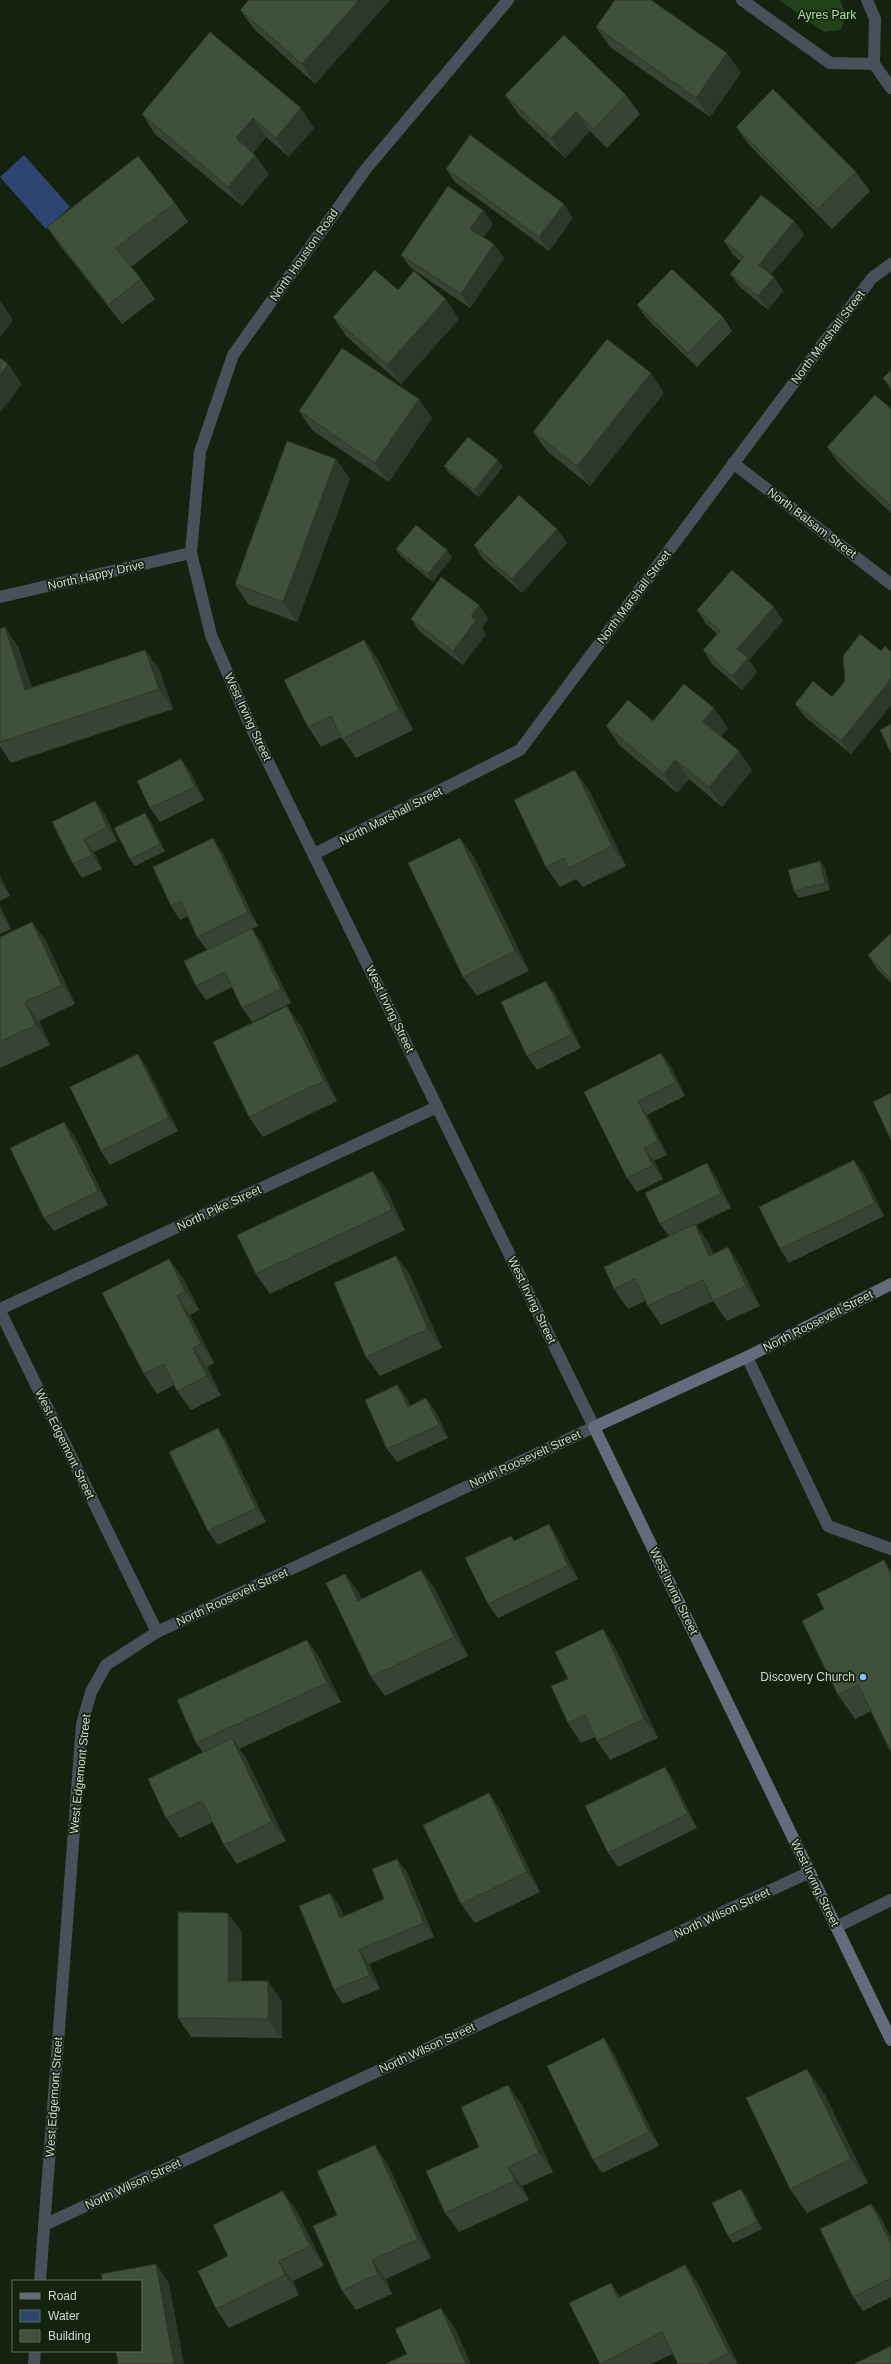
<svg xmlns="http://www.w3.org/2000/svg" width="891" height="2364" viewBox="0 0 891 2364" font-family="Helvetica,sans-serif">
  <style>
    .green { fill: #22431a }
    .water { fill: #2d4570 }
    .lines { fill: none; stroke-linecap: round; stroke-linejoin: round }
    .lane { stroke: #4a505a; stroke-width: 12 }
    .street { stroke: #4a505a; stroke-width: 12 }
    .secondary { stroke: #626c7c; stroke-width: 12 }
    .wall { fill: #364533 }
    .shaded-wall { fill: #2c3829 }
    .building { fill: #3f503b; stroke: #2c3829 }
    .poi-dot { fill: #91b8fd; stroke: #142310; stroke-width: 1.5 }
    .labels { text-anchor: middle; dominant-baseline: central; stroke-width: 3.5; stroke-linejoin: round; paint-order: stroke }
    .park-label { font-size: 12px; fill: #aae29d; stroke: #142310 }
    .street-label { font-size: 12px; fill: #cfd9cd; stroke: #142310 }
    .poi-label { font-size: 12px; fill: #cfd9cd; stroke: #142310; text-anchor: end }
  </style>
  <rect width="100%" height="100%" fill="#142310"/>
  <path class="green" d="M779,0H840L846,15L841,30L824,32Z"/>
  <path class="water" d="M24,155L70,207L46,229L0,177Z"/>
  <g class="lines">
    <path class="lane" d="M747,1357L828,1526L891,1549"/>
    <path class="street" d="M742,0L830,63L874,64
      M867,0L875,19L874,64L891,88
      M733,463L891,584
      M0,597L191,553
      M314,854L520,750L872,278L891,264
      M0,1309L437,1107
      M0,1311L157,1632L106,1665L91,1692L82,1724L40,2281
      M157,1632L594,1427L251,727L211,635L191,553L200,452L233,355L365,170L508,0
      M836,1927L891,1900
      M44,2225L810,1872
      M34,2364L35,2351"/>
    <path class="secondary" d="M891,1284L747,1357L594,1427L891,2040"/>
  </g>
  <path class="wall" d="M249,0H390L315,84L254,29L240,10Z
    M596,27L741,73L710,117L610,47Z
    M210,32L314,128L289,157L266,137L253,153L269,174L242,206L155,134L142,114Z
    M505,95H626L640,114L607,148L590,131L565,158L519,115Z
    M736,127L856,172L870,191L832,229L750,146Z
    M446,169L573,218L549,251L455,182Z
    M175,203L188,222L131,267L141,279L155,299L122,324L61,247L47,227Z
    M794,221L804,235L771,275L783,291L768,310L740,287L730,274L741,261L733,255L724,241Z
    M493,224L483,237L504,258L470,308L411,268L401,255Z
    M398,290L459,319L401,384L347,337L333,317Z
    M637,305L723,317L732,331L697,367L647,319Z
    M891,370V390L883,378Z
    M664,393L590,486L547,451L533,432Z
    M419,399L432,418L389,482L313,431L299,411Z
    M891,409V513L841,466L827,447Z
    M336,459L350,479L297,622L248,604L235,584Z
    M444,466L503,467L479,497L449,473Z
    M557,529L567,543L522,593L483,559L474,545Z
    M396,549L447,550L452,557L433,582L401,556Z
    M479,605L488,619L482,628L486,634L463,665L420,632L411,619Z
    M774,607L783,621L749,660L757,672L742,690L712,664L703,650L717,634L706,624L697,610Z
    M0,629L18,647L32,687L145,650L159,669L173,709L11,763L0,746Z
    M364,640L378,660L413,730L356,758L341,737L321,747L308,727Z
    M881,651L891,652V705L851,754L805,717L795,704L832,697Z
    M653,721L728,728L721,736L739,751L752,770L722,807L689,779L677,793L620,746L606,726Z
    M181,759L191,773L204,800L160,822L150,808Z
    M589,790L626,866L583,887L576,879L560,887L546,867Z
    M95,801L105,815L117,841L94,852L102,869L82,878L73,864Z
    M150,820L165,851L135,866L130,859Z
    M460,838L474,857L529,971L477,996L463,977Z
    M222,852L258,926L252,929L261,942L291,1003L252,1022L242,1008L232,987L206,1000L196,986L207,950L197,937L188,916L180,920L171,906Z
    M820,861L825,868L830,890L799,898L794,891Z
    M0,876L10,896L0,901Z
    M0,905L11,929L0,934Z
    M32,922L46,941L75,1004L39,1021L50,1045L0,1068V937Z
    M891,933V983L877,969L868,955Z
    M555,994L581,1048L537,1070L527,1056Z
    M301,1026L337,1101L263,1137L249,1117Z
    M661,1053L671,1067L685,1096L647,1115L667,1155L654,1161L663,1179L637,1192L627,1178L584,1092Z
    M147,1068L178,1131L110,1165L101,1151Z
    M74,1135L108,1205L54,1231L44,1218Z
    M854,1160L864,1174L884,1216L789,1263L780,1249Z
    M716,1177L731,1208L696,1225L709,1244L713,1254L728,1247L741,1267L760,1306L727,1321L713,1301L661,1325L648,1306L645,1301L628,1309L614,1289L669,1236L660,1224Z
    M387,1190L405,1230L270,1294L256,1274Z
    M396,1256L410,1275L442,1348L380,1376L366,1357Z
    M183,1278L199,1310L190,1315L214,1363L207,1367L221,1395L191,1410L177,1391L174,1385L157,1394L144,1374Z
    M407,1398L410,1406L426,1398L436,1412L448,1438L397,1462L387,1449Z
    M227,1442L266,1522L218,1545L208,1531Z
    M558,1538L578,1579L498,1618L488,1604Z
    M884,1560L891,1571V1752L871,1711L855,1719L838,1695L824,1609Z
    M421,1570L435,1589L468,1656L385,1696L371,1677L345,1574L359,1593L362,1599Z
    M603,1629L616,1649L658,1738L610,1760L597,1741L595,1737L581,1743L568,1723V1679Z
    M307,1640L320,1659L341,1702L239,1749L246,1758L286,1841L237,1864L224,1845L213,1822L180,1838L166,1818L203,1752L196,1743Z
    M665,1767L674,1781L697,1828L618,1867L608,1853Z
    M489,1793L502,1813L540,1892L475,1923L461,1904Z
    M397,1859L407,1872L434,1937L369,1964L380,1989L343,2004L334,1990L330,1893L340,1907L344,1917L384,1899Z
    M242,1932V1981L282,2001V2038L191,2037L178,2018Z
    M604,2038L613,2052L659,2146L602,2173L593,2160Z
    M508,2085L522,2105L553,2172L522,2186L529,2200L459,2232L445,2213L479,2147Z
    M824,2093L868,2183L807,2213L790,2189Z
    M388,2165L431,2258L386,2279L392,2294L356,2310L342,2291L337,2215Z
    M746,2196L762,2229L733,2243L728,2236Z
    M871,2204L881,2218L891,2238V2297L863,2311L853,2297Z
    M297,2211L324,2266L293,2281L299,2295L229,2328L216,2309L228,2256Z
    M685,2265L698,2284L738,2364H678L672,2354L651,2364H600L569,2303L621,2297Z"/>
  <path class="shaded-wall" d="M359,0H390L315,84L302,64Z
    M727,53L741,73L710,117L696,98Z
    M301,108L314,128L289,157L276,138Z
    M576,112L590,131L565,158L551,138Z
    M253,118L266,137L249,158L236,138Z
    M255,155L269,174L242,206L228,187Z
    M564,204L573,218L549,251L539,237Z
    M483,210L493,224L480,242L470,229Z
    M794,221L804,235L768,278L759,265Z
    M494,244L504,258L470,308L461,294Z
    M774,277L783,291L768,310L758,296Z
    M446,299L459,319L401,384L387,365Z
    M0,301L13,320L0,338Z
    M8,364L22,384L0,413V375Z
    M651,373L664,393L590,486L577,466Z
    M419,399L432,418L389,482L375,463Z
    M336,459L350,479L297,622L283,602Z
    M498,460L503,467L479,497L474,490Z
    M557,529L567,543L522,593L512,579Z
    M447,550L452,557L433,582L428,574Z
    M479,605L488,619L482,628L486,634L463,665L453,651L471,616Z
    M774,607L783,621L749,660L757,672L742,690L732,676L737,649Z
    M5,627L18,647L39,709L25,690Z
    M364,640L378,660L413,730L399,710Z
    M145,650L159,669L173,709L159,689Z
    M891,679V705L851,754L841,741Z
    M714,708L728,728L717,741L703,722Z
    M739,751L752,770L722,807L709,787Z
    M181,759L191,773L204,800L195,787Z
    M675,760L689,779L677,793L664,774Z
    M575,770L589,790L626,866L612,846Z
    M95,801L105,815L117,841L107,827Z
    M145,813L150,820L165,851L160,844Z
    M213,838L222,852L258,926L248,912Z
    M460,838L474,857L529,971L515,951Z
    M84,839L94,852L102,869L92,855Z
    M820,861L825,868L830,890L825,883Z
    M0,876L10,896L0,882Z
    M0,905L11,929L0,912Z
    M32,922L46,941L75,1004L62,985Z
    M252,928L261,942L291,1003L281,989Z
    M546,981L555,994L581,1048L572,1034Z
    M25,1002L39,1021L50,1045L36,1025Z
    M287,1006L301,1026L337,1101L324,1081Z
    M661,1053L671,1067L685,1096L676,1082Z
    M138,1054L147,1068L178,1131L169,1118Z
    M638,1101L647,1115L667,1155L658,1141Z
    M64,1122L74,1135L108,1205L98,1191Z
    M644,1148L654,1161L663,1179L653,1165Z
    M854,1160L864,1174L884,1216L875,1203Z
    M707,1163L716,1177L731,1208L721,1194Z
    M373,1171L387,1190L405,1230L392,1210Z
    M695,1224L709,1244L723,1275L709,1256Z
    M728,1247L741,1267L760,1306L746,1286Z
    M396,1256L410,1275L442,1348L428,1329Z
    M169,1259L183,1278L199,1310L185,1291Z
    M177,1296L190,1315L214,1363L201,1344Z
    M193,1348L207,1367L221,1395L207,1376Z
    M397,1385L407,1398L417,1421L408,1407Z
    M426,1398L436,1412L448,1438L439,1425Z
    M218,1428L227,1442L266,1522L256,1508Z
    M549,1524L558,1538L578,1579L568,1566Z
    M884,1560L891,1571V1575Z
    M421,1570L435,1589L468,1656L454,1637Z
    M345,1574L359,1593L372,1620L358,1601Z
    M603,1629L616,1649L658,1738L644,1719Z
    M307,1640L320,1659L341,1702L327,1683Z
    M232,1738L246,1758L286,1841L272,1822Z
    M665,1767L674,1781L697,1828L688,1814Z
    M489,1793L502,1813L540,1892L527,1872Z
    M397,1859L407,1872L434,1937L424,1923Z
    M330,1893L340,1907L350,1932L340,1918Z
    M228,1913L242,1932V2000L228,1981Z
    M359,1950L369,1964L380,1989L370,1975Z
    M268,1981L282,2001V2038L268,2019Z
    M604,2038L613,2052L659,2146L649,2132Z
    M807,2069L824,2093L868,2183L851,2159Z
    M508,2085L522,2105L553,2172L539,2153Z
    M375,2145L388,2165L431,2258L418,2239Z
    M508,2167L522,2186L529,2200L515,2181Z
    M741,2189L746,2196L762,2229L757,2222Z
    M283,2191L297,2211L324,2266L310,2246Z
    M871,2204L881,2218L891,2238V2244Z
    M372,2260L386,2279L392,2294L378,2274Z
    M279,2261L293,2281L299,2295L285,2275Z
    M156,2264L169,2283L184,2364H174Z
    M685,2265L698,2284L738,2364H737L729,2353Z
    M611,2283L624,2302L618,2298Z
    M441,2308L455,2328L471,2364H466Z"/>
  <path class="building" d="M249,0H359L302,64L240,10Z
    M615,0H651L727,53L696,98L596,27Z
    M210,32L301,108L276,138L253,118L236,138L255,155L228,187L142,114Z
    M564,35L626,95L594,129L576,112L551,138L505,95Z
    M773,89L856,172L818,209L736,127Z
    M470,135L564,204L539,237L446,169Z
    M138,156L175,203L116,248L141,279L108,305L47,227Z
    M448,186L483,210L470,229L494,244L461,294L401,255Z
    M761,195L794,221L759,265L774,277L758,296L730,274L744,257L724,241Z
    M672,269L723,317L688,353L637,305Z
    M375,270L398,290L414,271L446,299L387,365L333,317Z
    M607,339L651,373L577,466L533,432Z
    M342,348L419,399L375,463L299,411Z
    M0,358L8,364L0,375Z
    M891,370V386L883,378Z
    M875,395L891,409V506L827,447Z
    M468,437L498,460L474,490L444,466Z
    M287,441L336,459L283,602L235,584Z
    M519,495L557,529L512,579L474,545Z
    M416,525L447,550L428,574L396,549Z
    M732,570L774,607L737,649L748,658L732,676L703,650L720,631L697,610Z
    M441,577L479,605L471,616L476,620L453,651L411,619Z
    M5,627L25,690L145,650L159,689L0,742V629Z
    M860,634L881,651L885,646L891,652V679L841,741L795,704L813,681L832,697L845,681L843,656Z
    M364,640L399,710L342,739L331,716L308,727L284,680Z
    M684,684L714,708L703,722L739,751L709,787L675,760L664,774L606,726L628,700L653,721Z
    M891,724V753L880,730Z
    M181,759L195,787L150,808L137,781Z
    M575,770L612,846L569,868L564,858L546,867L514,800Z
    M95,801L107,827L84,839L92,855L73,864L52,822Z
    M145,813L160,844L130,859L114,828Z
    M213,838L248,912L197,937L181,901L171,906L153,867Z
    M460,838L515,951L463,977L408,863Z
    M820,861L825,883L794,891L788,870Z
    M32,922L62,985L25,1002L36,1025L0,1042V937Z
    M252,928L281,989L242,1008L225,972L196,986L184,961Z
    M891,933V980L868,955Z
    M546,981L572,1034L527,1056L501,1002Z
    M287,1006L324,1081L249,1117L213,1042Z
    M661,1053L676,1082L638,1101L658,1141L644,1148L653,1165L627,1178L584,1092Z
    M138,1054L169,1118L101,1151L70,1087Z
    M891,1093V1140L873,1102Z
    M64,1122L98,1191L44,1218L10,1148Z
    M854,1160L875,1203L780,1249L759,1207Z
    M707,1163L721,1194L660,1224L645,1193Z
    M373,1171L392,1210L256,1274L237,1235Z
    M695,1224L709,1256L728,1247L746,1286L713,1301L703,1280L648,1306L635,1279L614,1289L604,1267Z
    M396,1256L428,1329L366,1357L334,1283Z
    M169,1259L185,1291L177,1296L201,1344L193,1348L207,1376L177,1391L164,1364L144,1374L102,1293Z
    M397,1385L408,1407L426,1398L439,1425L387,1449L365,1400Z
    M218,1428L256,1508L208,1531L169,1452Z
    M549,1524L568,1566L488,1604L465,1558L511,1536L514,1541Z
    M884,1560L891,1575V1752L858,1685L838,1695L802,1621L824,1609L817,1594Z
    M421,1570L454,1637L371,1677L326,1583L345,1574L358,1601Z
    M603,1629L644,1719L597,1741L585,1715L568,1723L551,1686L568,1679L555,1652Z
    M307,1640L327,1683L196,1743L177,1700Z
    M232,1738L272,1822L224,1845L202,1801L166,1818L148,1779Z
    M665,1767L688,1814L608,1853L585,1806Z
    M489,1793L527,1872L461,1904L423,1825Z
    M397,1859L424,1923L359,1950L370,1975L334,1990L299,1906L330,1893L340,1918L384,1899L372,1869Z
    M178,1912L228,1913V1981H268V2019L178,2018Z
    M604,2038L649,2132L593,2160L547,2066Z
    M807,2069L851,2159L790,2189L746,2098Z
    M508,2085L539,2153L508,2167L515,2181L445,2213L426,2171L479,2147L461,2107Z
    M375,2145L418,2239L372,2260L378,2274L342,2291L313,2226L337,2215L317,2171Z
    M741,2189L757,2222L728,2236L712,2203Z
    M283,2191L310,2246L279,2261L285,2275L216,2309L198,2271L228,2256L213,2225Z
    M871,2204L891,2244V2278L853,2297L820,2229Z
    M156,2264L174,2364H118L116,2351H141V2281H103L101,2274Z
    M685,2265L729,2353L707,2364H678L662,2332L600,2364L569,2303L611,2283L618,2298Z
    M441,2308L466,2364H385L407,2354L395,2329Z
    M891,2346V2364H854Z"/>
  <circle class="poi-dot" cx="863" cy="1677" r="4"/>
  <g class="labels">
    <g class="park-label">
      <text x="827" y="15">Ayres Park</text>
    </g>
    <g class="street-label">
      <text transform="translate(304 255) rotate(-55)">North Houston Road</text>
      <text transform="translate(828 337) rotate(-53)">North Marshall Street</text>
      <text transform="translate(812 523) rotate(37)">North Balsam Street</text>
      <text transform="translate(96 575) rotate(-13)">North Happy Drive</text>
      <text transform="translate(634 597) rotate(-53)">North Marshall Street</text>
      <text transform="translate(248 717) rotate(65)">West Irving Street</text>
      <text transform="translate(391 816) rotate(-27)">North Marshall Street</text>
      <text transform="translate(390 1009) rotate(64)">West Irving Street</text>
      <text transform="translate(219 1208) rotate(-25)">North Pike Street</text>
      <text transform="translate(532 1300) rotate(64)">West Irving Street</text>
      <text transform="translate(818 1321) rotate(-27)">North Roosevelt Street</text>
      <text transform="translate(65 1444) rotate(64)">West Edgemont Street</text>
      <text transform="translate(525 1459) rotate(-25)">North Roosevelt Street</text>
      <text transform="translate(674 1591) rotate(64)">West Irving Street</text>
      <text transform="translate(232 1597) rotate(-25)">North Roosevelt Street</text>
      <text transform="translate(80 1774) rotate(-84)">West Edgemont Street</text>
      <text transform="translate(815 1883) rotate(64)">West Irving Street</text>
      <text transform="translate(722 1913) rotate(-25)">North Wilson Street</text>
      <text transform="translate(427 2048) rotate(-25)">North Wilson Street</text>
      <text transform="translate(54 2097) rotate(-86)">West Edgemont Street</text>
      <text transform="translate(133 2184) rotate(-25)">North Wilson Street</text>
    </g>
    <g class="poi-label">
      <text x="855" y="1677">Discovery Church</text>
    </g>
  </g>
  <rect x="12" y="2280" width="130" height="72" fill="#142310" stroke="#5f6c5c"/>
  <rect x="20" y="2293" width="20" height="6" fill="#626c7c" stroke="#5f6c5c"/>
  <text x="48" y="2300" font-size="12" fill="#cfd9cd">Road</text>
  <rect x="20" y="2310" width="20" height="12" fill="#2d4570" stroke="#5f6c5c"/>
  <text x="48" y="2320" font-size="12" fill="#cfd9cd">Water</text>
  <rect x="20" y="2330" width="20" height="12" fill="#3f503b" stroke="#5f6c5c"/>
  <text x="48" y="2340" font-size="12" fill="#cfd9cd">Building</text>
</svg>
